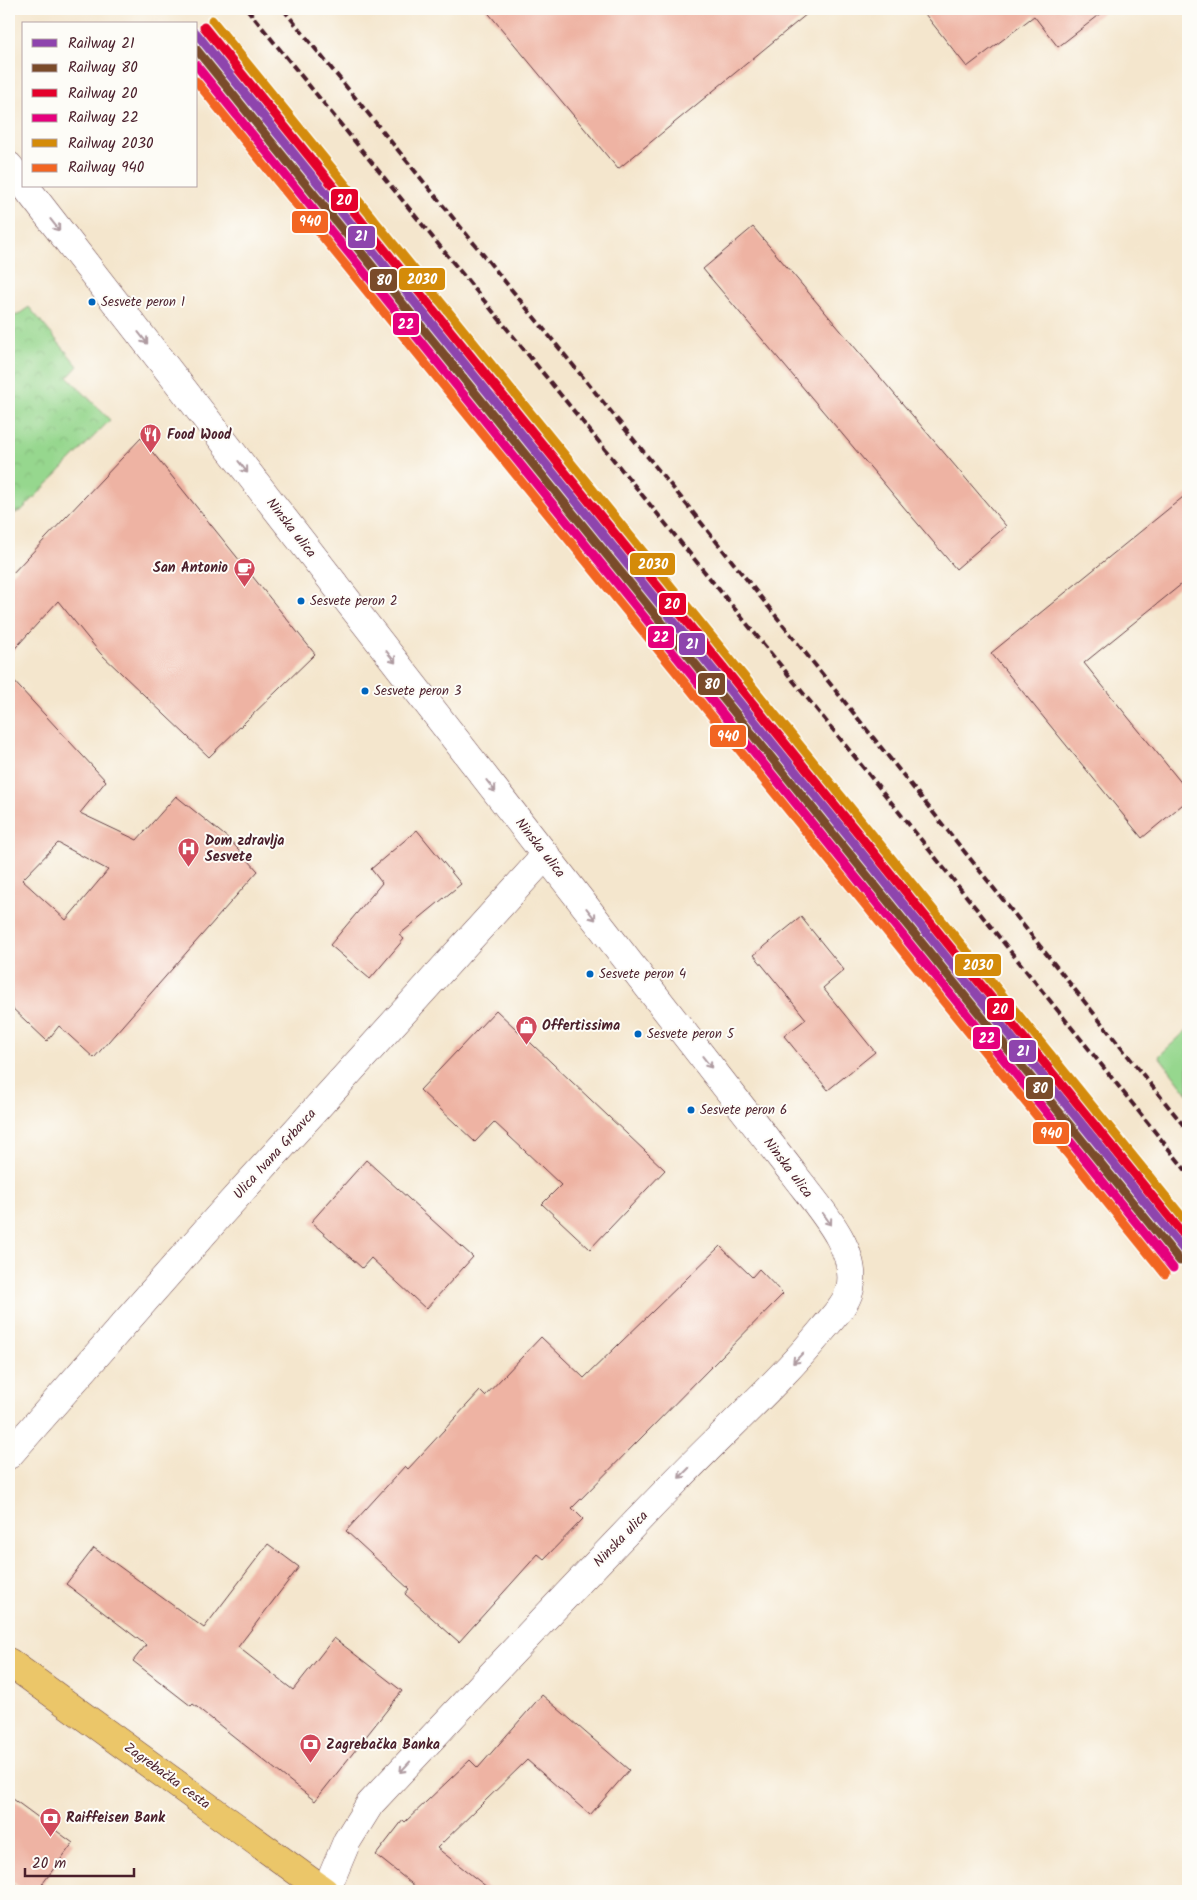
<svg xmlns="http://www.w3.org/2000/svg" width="1197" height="1900" viewBox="0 0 1197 1900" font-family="Kalam,sans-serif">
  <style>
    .green { fill: #96d78e; stroke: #707b5c }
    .park { fill: url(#park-crowns); stroke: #707b5c }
    .building { fill: #eeb3a3; fill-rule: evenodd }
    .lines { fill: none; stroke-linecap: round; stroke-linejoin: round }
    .minor-casing { stroke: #643d43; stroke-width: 29 }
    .major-casing { stroke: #643d43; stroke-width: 29 }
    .minor { stroke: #fff; stroke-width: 28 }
    .major { stroke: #ebc669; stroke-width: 28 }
    .rail { stroke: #4a1f2b; stroke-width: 4; stroke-dasharray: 8 4; stroke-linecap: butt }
    .rail-1-casing { stroke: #fdfcf7; stroke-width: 12 }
    .rail-2-casing { stroke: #fdfcf7; stroke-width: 12 }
    .rail-3-casing { stroke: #fdfcf7; stroke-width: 12 }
    .rail-4-casing { stroke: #fdfcf7; stroke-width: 12 }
    .rail-5-casing { stroke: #fdfcf7; stroke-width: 12 }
    .rail-6-casing { stroke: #fdfcf7; stroke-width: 12 }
    .rail-1 { stroke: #8e44ad; stroke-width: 9 }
    .rail-2 { stroke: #7a4b2a; stroke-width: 9 }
    .rail-3 { stroke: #e4002b; stroke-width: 9 }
    .rail-4 { stroke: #e5007d; stroke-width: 9 }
    .rail-5 { stroke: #d48b09; stroke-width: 9 }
    .rail-6 { stroke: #f26522; stroke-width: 9 }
    .oneway { stroke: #ae9aa0 }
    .bus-dot { fill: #0065bd; stroke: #fdfcf7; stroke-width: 2 }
    .labels { text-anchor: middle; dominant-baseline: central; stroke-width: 4; stroke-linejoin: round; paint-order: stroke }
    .bus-label { font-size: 13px; fill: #4a1f2b; stroke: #fdfcf7; text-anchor: start }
    .poi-label { font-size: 14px; font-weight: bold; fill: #4a1f2b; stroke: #fdfcf7; text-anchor: start }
    .street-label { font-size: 14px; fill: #4a1f2b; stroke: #fdfcf7 }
    .line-badge { stroke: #fdfcf7; stroke-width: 2 }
    .badge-label { font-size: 14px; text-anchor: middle; font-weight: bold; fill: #fff }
  </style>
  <defs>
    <pattern id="park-crowns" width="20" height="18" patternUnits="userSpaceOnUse" patternTransform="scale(1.25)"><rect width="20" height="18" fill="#96d78e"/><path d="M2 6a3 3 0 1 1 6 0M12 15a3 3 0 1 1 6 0" fill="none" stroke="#83b87b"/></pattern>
  </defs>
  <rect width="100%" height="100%" fill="#fdfcf7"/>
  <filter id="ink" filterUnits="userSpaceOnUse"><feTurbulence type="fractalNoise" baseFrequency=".02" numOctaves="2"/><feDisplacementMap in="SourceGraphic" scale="10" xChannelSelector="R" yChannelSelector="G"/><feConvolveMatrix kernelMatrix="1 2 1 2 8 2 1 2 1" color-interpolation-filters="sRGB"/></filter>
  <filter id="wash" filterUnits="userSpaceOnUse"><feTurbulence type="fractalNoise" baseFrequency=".0096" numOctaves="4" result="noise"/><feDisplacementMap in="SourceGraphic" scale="20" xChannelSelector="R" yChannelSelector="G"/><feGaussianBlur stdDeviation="1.12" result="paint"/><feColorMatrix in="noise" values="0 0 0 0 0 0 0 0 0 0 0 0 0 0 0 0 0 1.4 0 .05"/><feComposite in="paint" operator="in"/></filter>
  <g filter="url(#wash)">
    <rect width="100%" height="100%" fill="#f4e6cd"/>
    <path class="green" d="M1188,1029V1094L1159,1056Z"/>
    <path class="park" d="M29,307L78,366L68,377L110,420L22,510L13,514L9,510V308L16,316Z"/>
    <g id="blocks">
      <path class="building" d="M485,9H813L618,169Z
        M921,9H1107L1058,47L1034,16L967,67Z
        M753,227L1006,526L956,569L703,269Z
        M141,438L315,654L209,757L100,653L58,601L9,655V577Z
        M1188,493V579L1084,663L1188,791V800L1142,838L991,653Z
        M9,676L106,781L80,813L137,840L176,796L229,839L258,871L94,1058L59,1026L47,1041L9,1005ZM58,843L108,870L66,920L22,880Z
        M417,830L461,884L399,935L404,939L370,979L330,945L382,883L371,869Z
        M801,917L844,970L823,988L875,1052L828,1090L784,1036L806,1019L754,955Z
        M496,1010L665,1170L590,1249L542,1204L561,1185L524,1150L494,1122L475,1142L420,1090Z
        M366,1160L473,1257L426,1309L371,1258L362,1268L311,1222Z
        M720,1246L752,1277L759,1269L783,1294L572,1508L583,1519L544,1559L538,1554L459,1642L405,1594L409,1589L346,1531L405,1466L408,1469L480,1391L485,1396L541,1337L584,1378Z
        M268,1544L299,1567L238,1647L293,1690L334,1638L402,1691L315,1801L193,1704L191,1706L133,1661L146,1645L66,1584L94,1548L204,1628Z
        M542,1695L629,1770L590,1815L527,1760L437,1848L492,1891H421L376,1855L403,1820L405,1822L470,1760L478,1768Z
        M9,1796L73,1843L37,1891H25L9,1879Z"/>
    </g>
  </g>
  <g filter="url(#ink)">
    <use href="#blocks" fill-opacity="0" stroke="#643d43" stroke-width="1"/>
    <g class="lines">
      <defs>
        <path id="minor" d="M9,166L24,185
          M25,186L792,1172C814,1202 860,1249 850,1289C846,1304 834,1316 824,1328C779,1383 724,1431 675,1482C572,1588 471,1696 370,1804L347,1841L326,1891
          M9,1455L218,1217L546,855"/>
        <path id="major" d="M9,1662L324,1891"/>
      </defs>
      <use href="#minor" class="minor-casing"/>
      <use href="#major" class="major-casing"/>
      <use href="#minor" class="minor"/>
      <use href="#major" class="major"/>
      <path class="rail" d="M247,9L834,731L1188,1173
        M283,9L691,510L1188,1131"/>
      <defs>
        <path id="rail-1" d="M196,33L1188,1255"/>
        <path id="rail-2" d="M196,49L1180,1261"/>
        <path id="rail-3" d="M204,27L1188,1240"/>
        <path id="rail-4" d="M196,65L1173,1268"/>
        <path id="rail-5" d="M212,20L1188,1224"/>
        <path id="rail-6" d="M196,81L1165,1274"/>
      </defs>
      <use href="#rail-1" class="rail-1-casing"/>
      <use href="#rail-2" class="rail-2-casing"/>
      <use href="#rail-3" class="rail-3-casing"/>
      <use href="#rail-4" class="rail-4-casing"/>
      <use href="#rail-5" class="rail-5-casing"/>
      <use href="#rail-6" class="rail-6-casing"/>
      <use href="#rail-1" class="rail-1"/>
      <use href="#rail-2" class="rail-2"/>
      <use href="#rail-3" class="rail-3"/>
      <use href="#rail-4" class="rail-4"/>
      <use href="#rail-5" class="rail-5"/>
      <use href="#rail-6" class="rail-6"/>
    </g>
    <defs><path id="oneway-shaft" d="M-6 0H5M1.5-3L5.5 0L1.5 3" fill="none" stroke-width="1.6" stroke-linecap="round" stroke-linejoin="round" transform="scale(1.25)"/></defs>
    <g class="oneway">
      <use href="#oneway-shaft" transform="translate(55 225) rotate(52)"/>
      <use href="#oneway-shaft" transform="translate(143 338) rotate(52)"/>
      <use href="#oneway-shaft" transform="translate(243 467) rotate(52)"/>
      <use href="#oneway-shaft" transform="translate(391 657) rotate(52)"/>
      <use href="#oneway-shaft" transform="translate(491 786) rotate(52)"/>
      <use href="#oneway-shaft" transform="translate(591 914) rotate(52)"/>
      <use href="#oneway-shaft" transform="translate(707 1062) rotate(52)"/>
      <use href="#oneway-shaft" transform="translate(827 1219) rotate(54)"/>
      <use href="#oneway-shaft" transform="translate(798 1358) rotate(134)"/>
      <use href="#oneway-shaft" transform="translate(684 1473) rotate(135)"/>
      <use href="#oneway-shaft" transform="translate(405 1767) rotate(133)"/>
    </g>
  </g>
  <defs>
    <symbol id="restaurant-pin" viewBox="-11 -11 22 30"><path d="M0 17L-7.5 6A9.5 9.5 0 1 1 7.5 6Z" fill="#d1495b" stroke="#fdfcf7"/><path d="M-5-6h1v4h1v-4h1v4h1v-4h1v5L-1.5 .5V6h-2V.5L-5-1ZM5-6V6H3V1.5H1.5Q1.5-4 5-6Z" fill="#fff"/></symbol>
    <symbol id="cafe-pin" viewBox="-11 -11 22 30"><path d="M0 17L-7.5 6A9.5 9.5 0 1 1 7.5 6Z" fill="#d1495b" stroke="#fdfcf7"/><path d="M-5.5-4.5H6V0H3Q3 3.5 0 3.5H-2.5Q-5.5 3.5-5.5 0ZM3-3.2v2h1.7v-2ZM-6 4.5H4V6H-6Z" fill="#fff"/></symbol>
    <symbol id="hospital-pin" viewBox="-11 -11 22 30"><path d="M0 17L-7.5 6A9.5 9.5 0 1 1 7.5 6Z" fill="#d1495b" stroke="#fdfcf7"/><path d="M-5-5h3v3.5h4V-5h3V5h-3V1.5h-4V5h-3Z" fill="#fff"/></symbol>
    <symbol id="shop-pin" viewBox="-11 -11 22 30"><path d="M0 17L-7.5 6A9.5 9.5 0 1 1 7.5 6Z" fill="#d1495b" stroke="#fdfcf7"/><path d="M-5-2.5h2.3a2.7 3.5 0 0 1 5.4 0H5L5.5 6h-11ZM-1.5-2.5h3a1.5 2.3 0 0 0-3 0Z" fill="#fff"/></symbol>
    <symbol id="bank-pin" viewBox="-11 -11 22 30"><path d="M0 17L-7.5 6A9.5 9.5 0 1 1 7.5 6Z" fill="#d1495b" stroke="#fdfcf7"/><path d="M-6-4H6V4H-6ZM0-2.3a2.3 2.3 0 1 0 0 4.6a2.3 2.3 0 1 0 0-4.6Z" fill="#fff"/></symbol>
  </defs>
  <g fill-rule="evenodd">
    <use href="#restaurant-pin" x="138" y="422" width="25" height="34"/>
    <use href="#cafe-pin" x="232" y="556" width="25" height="34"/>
    <use href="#hospital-pin" x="176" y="836" width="25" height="34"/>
    <use href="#shop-pin" x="514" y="1014" width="25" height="34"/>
    <use href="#bank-pin" x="298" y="1732" width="25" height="34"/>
    <use href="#bank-pin" x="38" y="1806" width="25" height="34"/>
  </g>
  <g class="bus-dot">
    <circle cx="92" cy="302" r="4.5"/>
    <circle cx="301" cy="601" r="4.5"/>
    <circle cx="365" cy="691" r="4.5"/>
    <circle cx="590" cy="974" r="4.5"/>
    <circle cx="638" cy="1034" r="4.5"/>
    <circle cx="691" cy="1110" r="4.5"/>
  </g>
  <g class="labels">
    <g class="bus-label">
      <text x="101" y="302">Sesvete peron 1</text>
      <text x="310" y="601">Sesvete peron 2</text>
      <text x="374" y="691">Sesvete peron 3</text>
      <text x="599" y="974">Sesvete peron 4</text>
      <text x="647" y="1034">Sesvete peron 5</text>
      <text x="700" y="1110">Sesvete peron 6</text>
    </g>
    <g class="poi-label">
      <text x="167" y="435">Food Wood</text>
      <text x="228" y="568" text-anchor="end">San Antonio</text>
      <text x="205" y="841">Dom zdravlja<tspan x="205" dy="16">Sesvete</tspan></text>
      <text x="542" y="1026">Offertissima</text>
      <text x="326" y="1745">Zagrebačka Banka</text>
      <text x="66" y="1818">Raiffeisen Bank</text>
    </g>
    <g class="street-label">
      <text transform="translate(291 528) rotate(52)">Ninska ulica</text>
      <text transform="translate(540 848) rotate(52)">Ninska ulica</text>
      <text transform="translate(275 1154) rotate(-48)">Ulica Ivana Grbavca</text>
      <text transform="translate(788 1168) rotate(53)">Ninska ulica</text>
      <text transform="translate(621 1539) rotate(-46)">Ninska ulica</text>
      <text transform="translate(167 1776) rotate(36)">Zagrebačka cesta</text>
    </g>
  </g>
  <g class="line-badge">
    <rect x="330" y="188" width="29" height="24" rx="5" fill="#e4002b"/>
    <rect x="291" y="210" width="38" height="24" rx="5" fill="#f26522"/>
    <rect x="347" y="225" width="29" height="24" rx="5" fill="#8e44ad"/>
    <rect x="398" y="267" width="48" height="24" rx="5" fill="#d48b09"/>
    <rect x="369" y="268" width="29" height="24" rx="5" fill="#7a4b2a"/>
    <rect x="392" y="312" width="28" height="24" rx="5" fill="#e5007d"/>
    <rect x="629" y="552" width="47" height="24" rx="5" fill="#d48b09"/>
    <rect x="658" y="592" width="29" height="24" rx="5" fill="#e4002b"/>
    <rect x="647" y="625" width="28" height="24" rx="5" fill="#e5007d"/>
    <rect x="678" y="632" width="28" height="24" rx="5" fill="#8e44ad"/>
    <rect x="697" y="672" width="29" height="24" rx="5" fill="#7a4b2a"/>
    <rect x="709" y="724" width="38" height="24" rx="5" fill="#f26522"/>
    <rect x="954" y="953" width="48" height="24" rx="5" fill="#d48b09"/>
    <rect x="986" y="997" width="29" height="24" rx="5" fill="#e4002b"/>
    <rect x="972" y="1026" width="29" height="24" rx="5" fill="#e5007d"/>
    <rect x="1008" y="1039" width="29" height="24" rx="5" fill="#8e44ad"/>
    <rect x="1025" y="1076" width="29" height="24" rx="5" fill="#7a4b2a"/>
    <rect x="1032" y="1121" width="38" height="24" rx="5" fill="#f26522"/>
  </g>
  <g class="badge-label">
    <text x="344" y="205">20</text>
    <text x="310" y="226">940</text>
    <text x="361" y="241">21</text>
    <text x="422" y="284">2030</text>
    <text x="384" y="285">80</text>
    <text x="406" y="329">22</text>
    <text x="653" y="569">2030</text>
    <text x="672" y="609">20</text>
    <text x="661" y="642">22</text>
    <text x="692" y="649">21</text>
    <text x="712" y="689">80</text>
    <text x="728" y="741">940</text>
    <text x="978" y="970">2030</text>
    <text x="1000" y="1014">20</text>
    <text x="987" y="1043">22</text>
    <text x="1023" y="1056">21</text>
    <text x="1040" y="1093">80</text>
    <text x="1051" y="1138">940</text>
  </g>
  <rect width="1197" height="1900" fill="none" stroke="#fdfcf7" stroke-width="30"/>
  <rect x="22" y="22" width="175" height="165" fill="#fdfcf7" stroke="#b5a4a5"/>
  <rect x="32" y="39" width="25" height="8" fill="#8e44ad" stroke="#b5a4a5"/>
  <text x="68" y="48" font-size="15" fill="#4a1f2b">Railway 21</text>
  <rect x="32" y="64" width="25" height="8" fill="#7a4b2a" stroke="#b5a4a5"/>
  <text x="68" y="72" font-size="15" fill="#4a1f2b">Railway 80</text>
  <rect x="32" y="89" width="25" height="8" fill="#e4002b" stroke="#b5a4a5"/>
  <text x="68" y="98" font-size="15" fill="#4a1f2b">Railway 20</text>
  <rect x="32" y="114" width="25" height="8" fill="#e5007d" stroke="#b5a4a5"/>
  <text x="68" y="122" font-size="15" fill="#4a1f2b">Railway 22</text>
  <rect x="32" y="139" width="25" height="8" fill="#d48b09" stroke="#b5a4a5"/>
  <text x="68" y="148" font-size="15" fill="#4a1f2b">Railway 2030</text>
  <rect x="32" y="164" width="25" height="8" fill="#f26522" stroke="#b5a4a5"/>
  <text x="68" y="172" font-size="15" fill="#4a1f2b">Railway 940</text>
  <path d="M25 1868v8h109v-8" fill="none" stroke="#4a1f2b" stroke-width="2.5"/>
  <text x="32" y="1868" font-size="15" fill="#4a1f2b" stroke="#fdfcf7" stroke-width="4" paint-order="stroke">20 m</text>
</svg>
